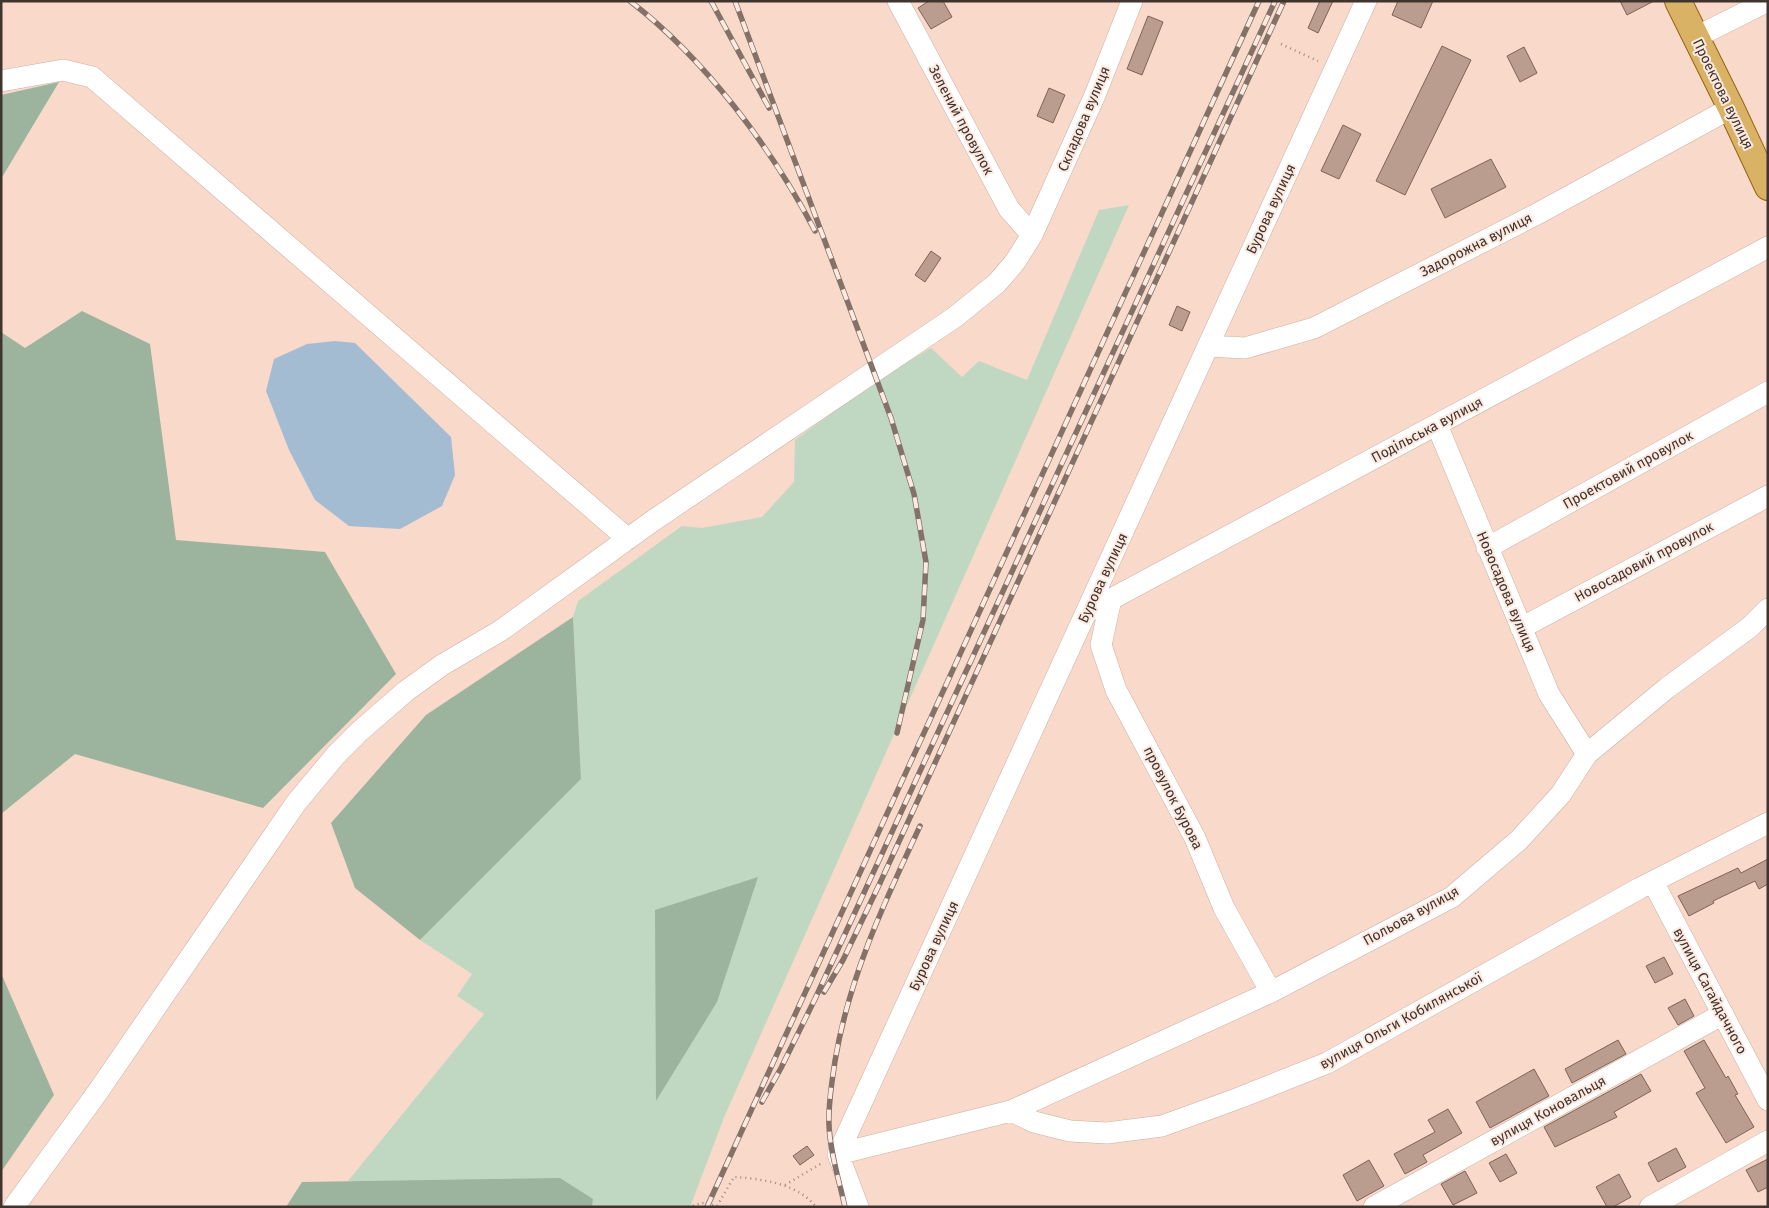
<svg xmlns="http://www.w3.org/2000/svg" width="1769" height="1208" viewBox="0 0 1769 1208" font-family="'Fira Sans',sans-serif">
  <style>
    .green { fill: #c0d8c2 }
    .forest { fill: #9cb49e }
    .water { fill: #a4bcd2 }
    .building { fill: #bb9d8f; stroke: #7e6356 }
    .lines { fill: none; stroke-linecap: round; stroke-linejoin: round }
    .minor-casing { stroke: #cdb0a2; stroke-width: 22 }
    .major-casing { stroke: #936410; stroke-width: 28 }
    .path { stroke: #a08a7f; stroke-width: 2.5; stroke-dasharray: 1 4; stroke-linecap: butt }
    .minor { stroke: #fff; stroke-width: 21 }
    .major { stroke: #d9b266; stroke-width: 26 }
    .rail-casing { stroke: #847168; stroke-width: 5.5 }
    .rail { stroke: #fce9e0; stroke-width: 4; stroke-dasharray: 11; stroke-linecap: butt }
    .labels { text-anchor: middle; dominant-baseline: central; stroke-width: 4; stroke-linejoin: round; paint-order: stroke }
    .street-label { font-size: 14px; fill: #40342e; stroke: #fce9e0 }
  </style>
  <rect width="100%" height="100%" fill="#f8d9ca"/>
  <path class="green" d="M1129,205L725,1115L690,1207H592L593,1199L348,1181L484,1014L457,996L472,974L420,940L581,779L573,617L578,601L682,526L702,528L762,517L794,482L795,440L881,377L931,348L962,377L979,361L1027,380L1099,210Z"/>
  <path class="forest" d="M59,82L1,179V95Z
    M82,311L150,344L176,540L325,552L396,674L263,808L75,754L1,814V332L25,348Z
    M573,617L581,779L420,940L355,888L331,823L426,715Z
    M758,877L717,1002L656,1101L655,910Z
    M1,973L54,1095L1,1172Z
    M560,1178L593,1199L592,1207H286L302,1182Z"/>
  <path class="water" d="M335,341L355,343L451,437L455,475L442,506L400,529L349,526L315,500L289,450L266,391L274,359L307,344Z"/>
  <path class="building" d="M929,1H943L952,17L931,29L918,8Z
    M1320,1H1333L1318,33L1308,28Z
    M1398,1H1433L1421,28L1392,15Z
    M1620,1H1654L1627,15Z
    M1148,16L1163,22L1142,75L1127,69Z
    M1442,46L1471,60L1405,195L1376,181Z
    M1524,47L1537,73L1520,82L1507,56Z
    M1049,88L1065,95L1053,123L1037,116Z
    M1343,125L1361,134L1339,179L1321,171Z
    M1491,159L1506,187L1445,218L1431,189Z
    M931,251L941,258L925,282L915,275Z
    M1177,306L1190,312L1182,331L1169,325Z
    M1768,859V884L1759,889L1755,881L1713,901L1714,903L1689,916L1678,896L1738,868L1741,873Z
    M1664,957L1673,974L1655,983L1646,966Z
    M1685,999L1694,1016L1678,1025L1668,1008Z
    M1618,1040L1626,1054L1572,1083L1565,1069Z
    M1704,1040L1726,1078L1728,1076L1738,1094L1735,1095L1754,1127L1726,1143L1696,1093L1705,1088L1684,1051Z
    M1534,1069L1549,1096L1490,1128L1476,1102Z
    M1641,1074L1651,1091L1614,1112L1617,1117L1555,1147L1544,1127Z
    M1448,1109L1462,1133L1423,1155L1427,1162L1405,1174L1394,1154L1435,1132L1428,1120Z
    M807,1146L814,1155L800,1165L793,1156Z
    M1676,1148L1686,1167L1658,1182L1648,1163Z
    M1506,1154L1517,1173L1500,1182L1489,1163Z
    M1768,1159V1187L1758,1192L1746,1170Z
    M1369,1160L1384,1186L1357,1201L1343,1175Z
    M1465,1171L1477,1193L1453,1205L1441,1184Z
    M1619,1174L1631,1197L1613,1207H1607L1596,1187Z"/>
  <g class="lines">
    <defs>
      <path id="minor" d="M898,1L1009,209L1032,235
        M1696,37L1768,1
        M1,81L63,70L92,77L628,539
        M1208,346L1245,348L1314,328L1537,214L1731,108
        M1437,425L1549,694L1587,754
        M1487,548L1768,392
        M1111,599L1101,645L1116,690L1195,838L1224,908L1271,992
        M1087,612L1768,247
        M1521,628L1768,496
        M1653,882L1768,1100
        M1011,1111L1034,1122L1070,1131L1107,1133L1162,1126L1239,1098L1327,1063L1640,888L1768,823
        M838,1154L1366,1
        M838,1154L1011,1111L1271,992L1452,897L1519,840L1561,794L1587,754L1667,688L1750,627L1768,609
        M838,1154L858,1207
        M14,1207L97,1093L296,803L336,755L360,731L406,691L442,665L500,631L654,520L955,317L997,283L1015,262L1032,235L1095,95L1132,1
        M1374,1207L1723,1014
        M1650,1207L1768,1141"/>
      <path id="major" d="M1678,1L1731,108L1768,187"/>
    </defs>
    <use href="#minor" class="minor-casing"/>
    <use href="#major" class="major-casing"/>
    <path class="path" d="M1281,44L1318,61
      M785,1185L822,1163
      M688,1207L702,1203L717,1206L734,1177C762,1179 797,1183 816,1207"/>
    <use href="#minor" class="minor"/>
    <use href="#major" class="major"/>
    <defs>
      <path id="rail" d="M630,1C705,59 771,147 815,231
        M711,1L769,108
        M735,1L891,418L914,494L926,562L923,620L897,733
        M824,992L843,960L880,883L1284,1
        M762,1102L781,1068L815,999L1275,1
        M707,1207L1259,1
        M845,1207C839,1180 830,1152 829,1125C828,1104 832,1082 835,1061C849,977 884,903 920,826"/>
    </defs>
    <use href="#rail" class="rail-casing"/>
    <use href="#rail" class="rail"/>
  </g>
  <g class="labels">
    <g class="street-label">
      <text transform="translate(1723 94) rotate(64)">Проектова вулиця</text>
      <text transform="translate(1084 119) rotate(-67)">Складова вулиця</text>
      <text transform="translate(961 120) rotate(62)">Зелений провулок</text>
      <text transform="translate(1271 209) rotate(-65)">Бурова вулиця</text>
      <text transform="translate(1476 245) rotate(-27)">Задорожна вулиця</text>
      <text transform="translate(1427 430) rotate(-28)">Подільська вулиця</text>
      <text transform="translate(1628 470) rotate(-29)">Проектовий провулок</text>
      <text transform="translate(1644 562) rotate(-28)">Новосадовий провулок</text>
      <text transform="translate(1103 578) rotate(-65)">Бурова вулиця</text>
      <text transform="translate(1506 592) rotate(67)">Новосадова вулиця</text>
      <text transform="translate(1173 798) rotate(63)">провулок Бурова</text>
      <text transform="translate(1411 916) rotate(-29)">Польова вулиця</text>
      <text transform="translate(934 946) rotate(-65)">Бурова вулиця</text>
      <text transform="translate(1710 991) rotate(62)">вулиця Сагайдачного</text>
      <text transform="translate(1401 1021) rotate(-29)">вулиця Ольги Кобилянської</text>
      <text transform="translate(1548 1111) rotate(-29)">вулиця Коновальця</text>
    </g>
  </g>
  <rect width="1769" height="1208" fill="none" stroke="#40342e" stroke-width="5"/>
</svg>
